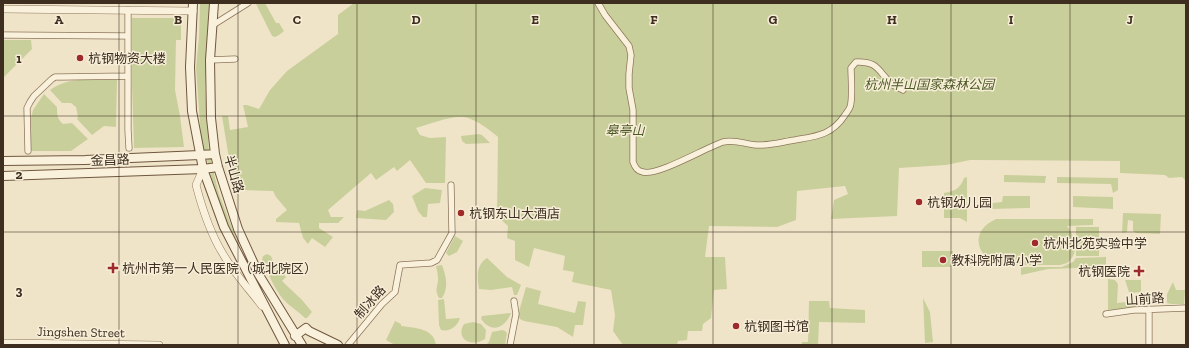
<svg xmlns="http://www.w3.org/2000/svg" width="1189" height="348" viewBox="0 0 1189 348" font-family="'Zilla Slab','Noto Sans SC',serif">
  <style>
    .green { fill: #c9cf9b }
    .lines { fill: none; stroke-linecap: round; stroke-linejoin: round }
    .minor-casing { stroke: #8d765c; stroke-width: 7 }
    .tertiary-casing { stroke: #8d765c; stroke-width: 8 }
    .secondary-casing { stroke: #6f573f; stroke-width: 10 }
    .minor { stroke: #faf1dc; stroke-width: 5.5 }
    .tertiary { stroke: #faf1dc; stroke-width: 7 }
    .secondary { stroke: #faf1dc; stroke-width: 8 }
    .grid { fill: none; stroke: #3d2e20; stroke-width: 1; stroke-opacity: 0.55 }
    .poi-dot { fill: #9e2a2b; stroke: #f7eed8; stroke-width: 1.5 }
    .labels { text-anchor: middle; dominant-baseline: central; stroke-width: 3; stroke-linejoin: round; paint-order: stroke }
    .poi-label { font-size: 13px; fill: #3d2e20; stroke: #f7eed8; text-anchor: start }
    .park-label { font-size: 13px; font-style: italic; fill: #4d5a26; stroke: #f7eed8 }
    .street-label { font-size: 13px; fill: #3d2e20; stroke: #f7eed8 }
    .grid-label { font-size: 13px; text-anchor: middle; font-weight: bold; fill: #3d2e20; stroke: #f7eed8; stroke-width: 3; stroke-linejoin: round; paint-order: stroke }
  </style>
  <rect width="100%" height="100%" fill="#f0e4c8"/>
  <path class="green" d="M200,3H209L205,87L209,153L219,194L242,253V257L220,209L201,138L196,67L199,37Z
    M257,3H265L276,23H279L284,31L279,35L275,37L272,36L256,4Z
    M354,3H1186V181L1182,177L1169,178L1165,175L1120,173V161L970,160L946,165L899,168L897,216L831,219L834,200L848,194L845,186L797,191L796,220L777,227L709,226L705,257H725L727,289L714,290L711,318L703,324L702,331H688L687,340L678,341L677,345H623L613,331L615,315L611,290L572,282L574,272L563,270L565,256L534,248L529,267L515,260V241L507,238L508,226L497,216L498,137C490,130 473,117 462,117C450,116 429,124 416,128L420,135L430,138L446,137L445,183H426L410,160L397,171L394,167L376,180L371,173L328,210L331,217H344L338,223H319V228L333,237L325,247L312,238L308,244L303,238L299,223L276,222V219L287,210L276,197L273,191L241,190L231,171L222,116H228L230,130L248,127L243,105H247L259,109L270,90L287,71L338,34V15Z
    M132,18H175L181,20V40H176L175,90L180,116L184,147L134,148L132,83Z
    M3,40H31L32,49L4,77Z
    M106,80H117L116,127L104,126L92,135L77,119L78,117L76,107L71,103H62L50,90C68,77 85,80 106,80Z
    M44,94L57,107C57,114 57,119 63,124L72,123L88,139L71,151H31V118L33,110Z
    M479,134L482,135L490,143L466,144L462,141L461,136Z
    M1004,175L1046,176L1045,183L1004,182Z
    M967,177V222L960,218H944V193C955,191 960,189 964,178Z
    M1057,177L1118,178V190L1113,193L1111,184L1057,183Z
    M425,188L442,190L440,203L428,204L427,217H423L418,211L412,196Z
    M1003,196H1030V208L990,209L984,208V204L1002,202Z
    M1073,196L1113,197V209L1073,207Z
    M389,200L393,204L394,212L386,220L356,218L357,210L365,211Z
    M1123,213L1161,214L1160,234L1136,233L1133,231V221L1128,220L1127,232L1122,233Z
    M996,219H1093V225L1067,226C1074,235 1079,249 1071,259C1069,263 1064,264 1060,265H1002C975,258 969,231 996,219Z
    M1076,227H1099V256H1076Z
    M455,236L463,241L457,252L449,256L446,253Z
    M922,251H953V267H922Z
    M267,254L271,256L274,264L286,277L282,281L302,300L312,312L307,318H305C298,311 289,306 283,299C274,288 268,273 262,260L263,256Z
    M1106,257V267L1048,269L1021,275V267H1062L1073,262L1076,258Z
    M487,258L507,277L521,285L517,295H514L512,287L491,290L479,289C477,277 476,265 487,258Z
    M442,265C446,276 449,287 442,298H439C434,289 438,287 438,279C438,275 437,270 436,266Z
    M1108,279L1115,280L1118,284L1117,303L1134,301L1140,303L1139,307L1108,310Z
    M1125,280H1141V292L1132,293L1129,292Z
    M1173,282L1176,290H1185L1184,304H1171L1167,303V294Z
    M526,287L541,291L538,304L575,313L578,301L586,302L583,325H575L573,337L557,327L524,321L520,319L518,315Z
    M923,298L930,312L933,342L925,343Z
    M444,299L446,319L460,318C457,327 450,332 441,330L439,325L438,300Z
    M809,301H829L830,308L865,310V323L819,322L818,345H802V342H808Z
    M511,313C505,328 492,334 481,319L482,316Z
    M395,321L401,324V326C415,328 434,328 436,345H395L386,340Z
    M473,322L481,324L486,330L485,339C471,348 455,339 464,324Z
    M502,330L505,331L507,333L505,345H486L489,342L492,332Z"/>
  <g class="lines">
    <defs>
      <path id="minor" d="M598,3L605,15L629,46L631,55L629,74V88L633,110V162C635,167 637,171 643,172C658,176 705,148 723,142C734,139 745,144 756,145C769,146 782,142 795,140C817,136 832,135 845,115C846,113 849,110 850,107C853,100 851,76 851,68L856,62C879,61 878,72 892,84C895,87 900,88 903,90
        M128,10V130L129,148
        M213,25L248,3
        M3,35L128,36
        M210,60L235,59
        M28,151L27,108L30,102L34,96L52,79L55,77H61L128,76
        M1149,309V345
        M1106,314L1134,310L1186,308
        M348,345L382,304L395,292L400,265L431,263L437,260L452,233L451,185
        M510,345L516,314L514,301"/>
      <path id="tertiary" d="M3,9L193,11
        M203,169L196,185C202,208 210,233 223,254C234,273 249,289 262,306
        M3,343L159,345"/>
      <path id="secondary" d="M193,3L190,67L192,111L203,169L224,227L285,345
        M214,3L210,60L211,118L215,154L218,167L238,229L259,275L302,345
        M3,161L85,160L200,155L215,154
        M3,176L203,169L218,167
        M295,336L306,328L309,331L338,345"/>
    </defs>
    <use href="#minor" class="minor-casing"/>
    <use href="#tertiary" class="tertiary-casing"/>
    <use href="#secondary" class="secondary-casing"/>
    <use href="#minor" class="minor"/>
    <use href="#tertiary" class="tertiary"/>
    <use href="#secondary" class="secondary"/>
  </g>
  <path class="grid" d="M119,3V345M238,3V345M357,3V345M476,3V345M594,3V345M713,3V345M832,3V345M951,3V345M1070,3V345M3,116H1186M3,232H1186"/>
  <g class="poi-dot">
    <circle cx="80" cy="58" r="4"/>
    <circle cx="919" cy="202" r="4"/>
    <circle cx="461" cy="213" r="4"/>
    <circle cx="1035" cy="243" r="4"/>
    <circle cx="943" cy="260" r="4"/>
    <path d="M111 262h4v4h4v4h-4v4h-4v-4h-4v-4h4z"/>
    <path d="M1137 265h4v4h4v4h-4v4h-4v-4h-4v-4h4z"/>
    <circle cx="736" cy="326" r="4"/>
  </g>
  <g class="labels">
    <g class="poi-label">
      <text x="88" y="58">杭钢物资大楼</text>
      <text x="927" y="202">杭钢幼儿园</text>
      <text x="469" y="213">杭钢东山大酒店</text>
      <text x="1043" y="243">杭州北苑实验中学</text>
      <text x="951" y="260">教科院附属小学</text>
      <text x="122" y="268">杭州市第一人民医院（城北院区）</text>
      <text x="1130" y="271" text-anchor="end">杭钢医院</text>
      <text x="744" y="326">杭钢图书馆</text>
    </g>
    <g class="park-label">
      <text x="929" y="84">杭州半山国家森林公园</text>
      <text x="625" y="130">皋亭山</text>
    </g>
    <g class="street-label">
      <text transform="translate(110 160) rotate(-2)">金昌路</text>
      <text transform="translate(234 174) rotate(74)">半山路</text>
      <text transform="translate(1145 299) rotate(-4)">山前路</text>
      <text transform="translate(370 302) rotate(-49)">制冰路</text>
      <text transform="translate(81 332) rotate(1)">Jingshen Street</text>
    </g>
  </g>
  <g class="grid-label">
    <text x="59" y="24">A</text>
    <text x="178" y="24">B</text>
    <text x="297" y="24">C</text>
    <text x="416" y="24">D</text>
    <text x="535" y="24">E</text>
    <text x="654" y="24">F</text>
    <text x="773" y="24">G</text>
    <text x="892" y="24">H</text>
    <text x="1011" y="24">I</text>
    <text x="1130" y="24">J</text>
    <text x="19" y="63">1</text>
    <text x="19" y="179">2</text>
    <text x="19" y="295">3</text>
  </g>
  <rect width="1189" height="348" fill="none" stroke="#3d2e20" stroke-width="8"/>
</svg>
